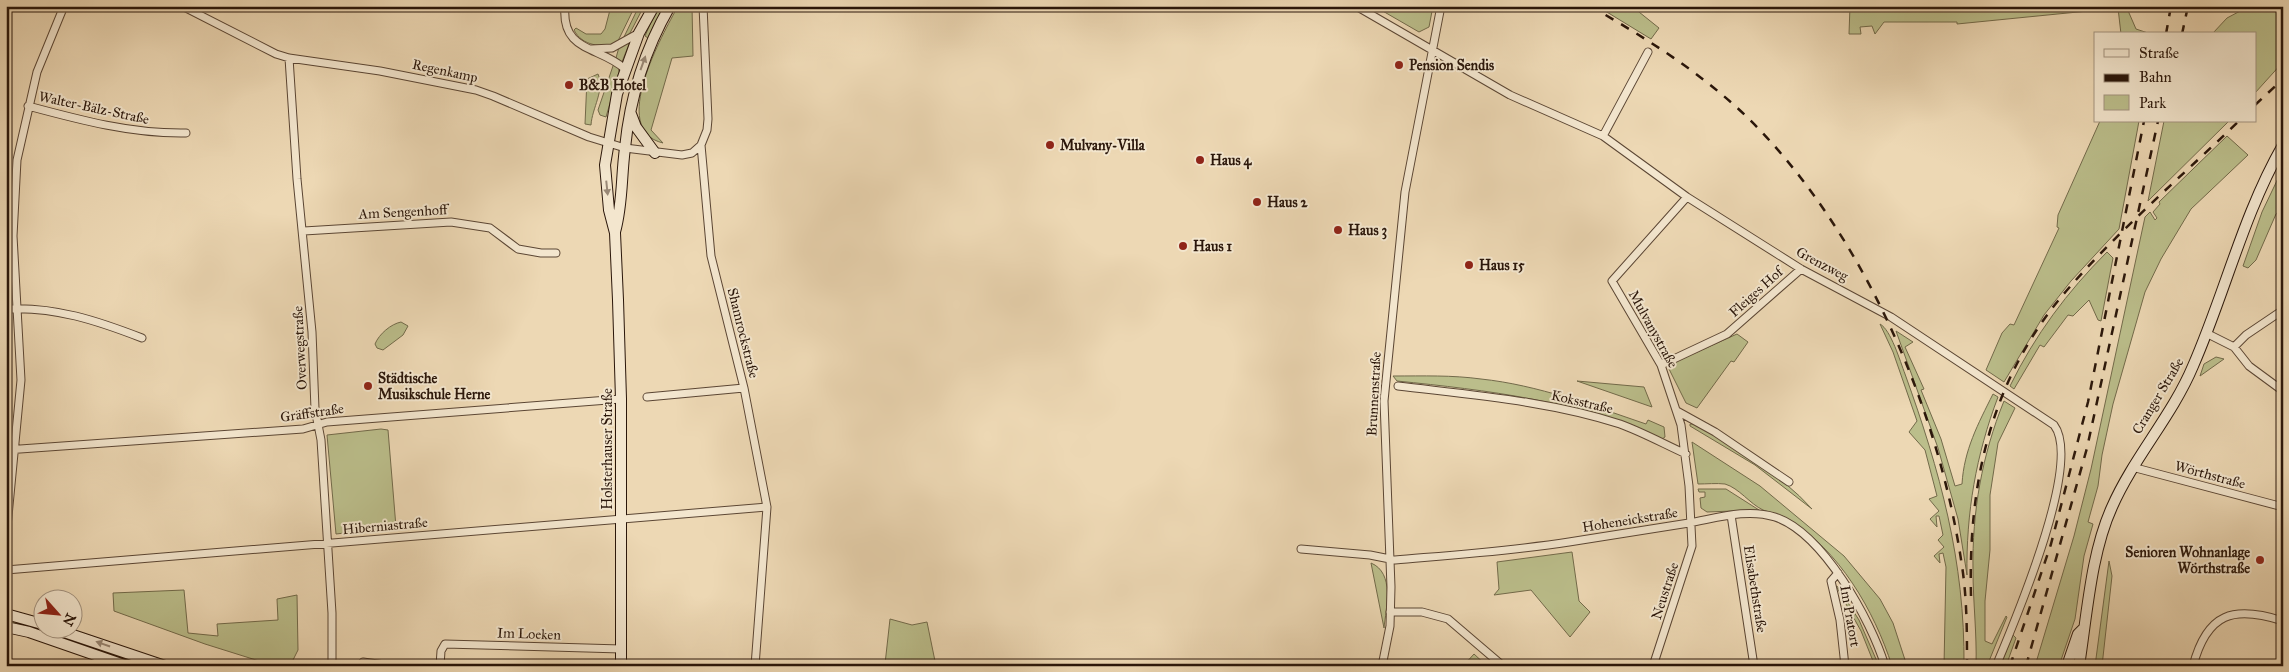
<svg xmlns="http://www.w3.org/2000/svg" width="2289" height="672" viewBox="0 0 2289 672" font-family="'IM FELL Great Primer',serif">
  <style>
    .green { fill: #bbbe8b; stroke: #726a4a }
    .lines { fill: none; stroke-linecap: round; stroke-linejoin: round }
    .street-casing { stroke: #5b4634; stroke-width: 9 }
    .secondary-casing { stroke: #2a160a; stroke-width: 12 }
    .street { stroke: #f3e6ce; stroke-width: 7 }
    .secondary { stroke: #f3e6ce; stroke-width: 10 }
    .rail { stroke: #2a160a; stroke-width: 2.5; stroke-dasharray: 9 9; stroke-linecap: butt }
    .oneway { fill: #998876 }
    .poi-dot { fill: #8f2418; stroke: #f3e6ce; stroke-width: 2 }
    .labels { text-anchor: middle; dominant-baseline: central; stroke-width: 4; stroke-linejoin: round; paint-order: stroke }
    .poi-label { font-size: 14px; font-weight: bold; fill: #2a160a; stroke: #f3e6ce; text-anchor: start }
    .street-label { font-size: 14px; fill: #2a160a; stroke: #f3e6ce }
  </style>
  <rect width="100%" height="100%" fill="#edd8b4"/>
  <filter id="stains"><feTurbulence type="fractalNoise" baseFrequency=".004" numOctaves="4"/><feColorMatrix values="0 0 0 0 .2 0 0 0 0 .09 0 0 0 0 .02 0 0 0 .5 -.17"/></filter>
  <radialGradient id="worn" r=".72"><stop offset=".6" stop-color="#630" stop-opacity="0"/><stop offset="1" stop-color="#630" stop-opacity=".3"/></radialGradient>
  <path class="green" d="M611,6H635L617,43C602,48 582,46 574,30L576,28L586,34H601L605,29Z
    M639,6H644L630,33L623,39Z
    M658,6H664L648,38L645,36Z
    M678,6H692L693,56L672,58L651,130L663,143C608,130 663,34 678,6Z
    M1374,6H1433L1429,27L1419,32Z
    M1597,6H1635L1634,8L1659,28L1651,39Z
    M1850,6H2126L2136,29L2151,34H2121L2118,8L1957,24V22H1884L1875,34L1872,26L1860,27L1861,34H1849Z
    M2244,9L2283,10V62L2255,93V34H2208L2213,33L2227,18Z
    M629,43V44L622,62L616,58L619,47Z
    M614,63L618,66L619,72L606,117L600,115L598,110Z
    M598,74C605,90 592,108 591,125L585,124L587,79Z
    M2100,121H2139L2119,229L2071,281L2044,315L2004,382L1986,370L2002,333L2010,324L2014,325L2059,228L2057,227L2058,215Z
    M2164,121H2229L2148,201Z
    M2227,136L2248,155L2191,209L2161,259L2145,292L2113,404L2102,455L2098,486L2088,522L2093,524L2084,556L2075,619L2059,666H2035L2074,536L2091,469L2145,217L2150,212L2155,220L2157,218L2153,212L2160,204L2159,202Z
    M2283,168V209L2276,214L2256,260L2248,268L2243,266L2262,212Z
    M2107,252L2113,258L2101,321L2098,320L2089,300L2073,316L2068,315L2044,347L2040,345L2014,389L2010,386C2035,335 2067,292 2107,252Z
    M401,322L408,326L403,335L383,350L377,348L375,344C379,334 391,324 401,322Z
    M1880,324C1891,330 1900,361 1905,374C1940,471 1965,561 1964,666H1944L1946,567L1943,553L1939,554L1940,563L1934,556L1944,547L1938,540L1943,535L1939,516H1936L1937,527L1930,519L1939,511L1929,499L1937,496L1925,450L1909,432L1917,421L1893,352Z
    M1896,331L1913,342L1905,347L1924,389L1921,390L1941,439L1955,486L1962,484C1964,450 1978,424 1993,394L1998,397C1976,455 1966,513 1967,575L1958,519L1938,448Z
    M1737,334L1748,342L1734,362L1731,361L1697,408L1686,403L1669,369L1677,361Z
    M2216,357L2224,359L2200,376L2204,364Z
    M1393,376C1423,376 1452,375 1481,379C1538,385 1593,406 1646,424L1648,420L1664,427L1665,437L1662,439C1580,401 1486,390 1397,381Z
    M1577,381L1644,387L1652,407Z
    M2004,401L2015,408L1998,443L1990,495V550L1985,601V641L1992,644L2006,616L2007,617L1987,666H1976C1977,634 1973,602 1973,570C1972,512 1982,455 2004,401Z
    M1690,424H1695C1735,449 1780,473 1812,509L1755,465L1690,426Z
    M381,429L388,430L396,527L336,534L327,435Z
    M1692,442L1760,486L1844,556L1880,599L1893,623L1907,666H1892C1874,610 1839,550 1788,519C1780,514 1771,513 1763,510C1750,504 1739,488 1725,484C1717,483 1706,484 1698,484Z
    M1698,489H1726L1759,510L1707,512L1701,508L1700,498L1705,497V492H1699Z
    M1572,552L1579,601L1590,612L1570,637L1531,590L1494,595L1499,589L1497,562Z
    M2109,561L2112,576L2102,666H2095Z
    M1371,563C1395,573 1386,608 1384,628Z
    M1836,586L1838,587L1859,620L1879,666H1875L1861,631Z
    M184,590L188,633L218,636L217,624L278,620L277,599L297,595L298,650L290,666H275L205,644L114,611L113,593Z
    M890,619L912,625L927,622L936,666L885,664Z
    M6,620L31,625L149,666L6,622Z
    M2013,635L2016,638L2006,666H2000Z
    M1474,654L1487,666H1463Z"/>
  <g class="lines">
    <defs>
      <path id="street" d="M182,6L276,54L289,58L380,71L476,90L493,96L589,137L625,148L682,155L692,153L701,145
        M565,6C561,53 600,46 625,69
        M703,6L708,119L707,130L701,145L711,256L744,388L767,507L755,666
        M1356,6L1510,95L1603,136L1687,197L1801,269L1891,317L2054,425C2083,463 2014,623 1996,666
        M591,49L612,48L639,33
        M289,58L297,179L312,332L315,409L321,440L332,613V666
        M28,106C80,120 132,134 186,133
        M1603,136L1648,52
        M304,231L451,222L490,228L518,249L541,253H556
        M6,309C54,306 98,321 142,338
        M2206,333L2234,347L2249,366L2283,391
        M2234,347L2246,335L2283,310
        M1661,365L1727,334L1801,269
        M1398,386C1472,395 1549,401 1620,424C1642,432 1664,444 1686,454
        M647,397L744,388
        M1677,411L1715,432L1789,482
        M6,450L303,429L327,422L621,399
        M2132,467L2283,507
        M1731,515L1754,666
        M6,537L21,380L13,236L17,160L37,72L64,6
        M1301,549L1370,555L1395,560C1453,555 1511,551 1569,542C1609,536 1649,529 1689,523C1717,518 1747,508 1775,517C1823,533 1871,620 1885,666
        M6,570L767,507
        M1838,573L1831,581L1840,620L1845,666
        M1390,612H1422L1448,619L1503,666
        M363,662L392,666
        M440,666L441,651L445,644L621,649
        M1382,666L1390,626L1391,587L1384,401L1405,192L1441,6
        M1653,666L1692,546L1689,486L1681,425L1661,365L1612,281L1687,197
        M2193,666C2207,613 2233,605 2283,621"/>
      <path id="secondary" d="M631,114L636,127L655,153
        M615,232C623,203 621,177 625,148C630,97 644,51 670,6
        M6,614L42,624
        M6,627L29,632L127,666
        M58,630L165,666
        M621,666V399L618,300L615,233L609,210L605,165L617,94L639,33L654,6
        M2067,666L2078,634L2083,629
        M2079,666C2087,615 2091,553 2112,507C2134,457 2172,416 2193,366C2225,293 2243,215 2283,145"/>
    </defs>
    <use href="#street" class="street-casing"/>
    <use href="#secondary" class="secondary-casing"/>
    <use href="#street" class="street"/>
    <use href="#secondary" class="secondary"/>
    <path class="rail" d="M1590,6C1646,38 1700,72 1747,117C1862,230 1939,407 1962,566C1967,599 1967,632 1967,666
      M2166,34L2171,6
      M2182,34L2188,6
      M2255,105L2283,79
      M1971,596C1968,482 1991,377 2068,289C2120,229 2182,176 2239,121
      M2010,666L2051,544L2088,402L2144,121
      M2026,666L2087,448L2158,121"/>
  </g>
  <defs><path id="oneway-solid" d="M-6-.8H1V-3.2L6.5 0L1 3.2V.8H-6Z" transform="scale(1.25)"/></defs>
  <g class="oneway">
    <use href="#oneway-solid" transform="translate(643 63) rotate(-70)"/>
    <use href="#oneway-solid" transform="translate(607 188) rotate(84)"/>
    <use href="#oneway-solid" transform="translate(103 644) rotate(-161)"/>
  </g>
  <g class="poi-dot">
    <circle cx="1399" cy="65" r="5"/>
    <circle cx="569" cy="85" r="5"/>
    <circle cx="1050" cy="145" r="5"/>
    <circle cx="1200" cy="160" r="5"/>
    <circle cx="1257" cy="202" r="5"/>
    <circle cx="1338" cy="230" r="5"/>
    <circle cx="1183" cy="246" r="5"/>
    <circle cx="1469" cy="265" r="5"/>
    <circle cx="368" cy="386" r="5"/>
    <circle cx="2260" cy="560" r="5"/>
  </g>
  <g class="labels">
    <g class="poi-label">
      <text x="1409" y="65">Pension Sendis</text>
      <text x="579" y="85">B&amp;B Hotel</text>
      <text x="1060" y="145">Mulvany-Villa</text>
      <text x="1210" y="160">Haus 4</text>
      <text x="1267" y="202">Haus 2</text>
      <text x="1348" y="230">Haus 3</text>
      <text x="1193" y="246">Haus 1</text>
      <text x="1479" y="265">Haus 15</text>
      <text x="378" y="378">Städtische<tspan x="378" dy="16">Musikschule Herne</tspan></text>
      <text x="2250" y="552" text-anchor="end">Senioren Wohnanlage<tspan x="2250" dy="16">Wörthstraße</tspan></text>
    </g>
    <g class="street-label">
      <text transform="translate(445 71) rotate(12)">Regenkamp</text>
      <text transform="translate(94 108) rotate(12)">Walter-Bälz-Straße</text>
      <text transform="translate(403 212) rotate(-3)">Am Sengenhoff</text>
      <text transform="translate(1822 264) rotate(28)">Grenzweg</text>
      <text transform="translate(1756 292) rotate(-42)">Fleiges Hof</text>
      <text transform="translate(1653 329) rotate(61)">Mulvanystraße</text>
      <text transform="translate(743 333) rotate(76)">Shamrockstraße</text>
      <text transform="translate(300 348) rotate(-93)">Overwegstraße</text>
      <text transform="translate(1374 394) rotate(-87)">Brunnenstraße</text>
      <text transform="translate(2158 396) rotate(-59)">Cranger Straße</text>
      <text transform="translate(1582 402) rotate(13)">Koksstraße</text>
      <text transform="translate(312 413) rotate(-8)">Gräffstraße</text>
      <text transform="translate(607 449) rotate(-90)">Holsterhauser Straße</text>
      <text transform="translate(2210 475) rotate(15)">Wörthstraße</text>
      <text transform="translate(1630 520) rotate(-9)">Hoheneickstraße</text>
      <text transform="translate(385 526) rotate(-5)">Hiberniastraße</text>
      <text transform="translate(1755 589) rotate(81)">Elisabethstraße</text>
      <text transform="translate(1665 591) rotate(-72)">Neustraße</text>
      <text transform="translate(1850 616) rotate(80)">Im Pratort</text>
      <text transform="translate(529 634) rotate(2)">Im Loeken</text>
    </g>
  </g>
  <rect width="2289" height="672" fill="none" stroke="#edd8b4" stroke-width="25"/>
  <rect x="8" y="8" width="2274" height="657" fill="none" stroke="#2a160a" stroke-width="2.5"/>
  <rect x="12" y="12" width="2264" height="647" fill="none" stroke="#2a160a"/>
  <rect x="2094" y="32" width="162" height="90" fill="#f3e6ce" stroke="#a39380"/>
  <rect x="2104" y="49" width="25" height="8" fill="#f3e6ce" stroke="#a39380"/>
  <text x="2139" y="58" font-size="15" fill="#2a160a">Straße</text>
  <rect x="2104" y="74" width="25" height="8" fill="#2a160a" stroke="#a39380"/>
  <text x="2139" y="82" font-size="15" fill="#2a160a">Bahn</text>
  <rect x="2104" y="95" width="25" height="15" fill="#bbbe8b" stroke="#a39380"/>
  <text x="2139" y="108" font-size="15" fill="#2a160a">Park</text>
  <g transform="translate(58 614) rotate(117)"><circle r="24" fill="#f3e6ce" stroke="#a39380"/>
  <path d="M0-4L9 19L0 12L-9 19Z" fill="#8f2418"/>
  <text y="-8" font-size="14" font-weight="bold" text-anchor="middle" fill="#2a160a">N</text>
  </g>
  <rect width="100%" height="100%" filter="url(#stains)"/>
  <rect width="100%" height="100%" fill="url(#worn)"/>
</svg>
